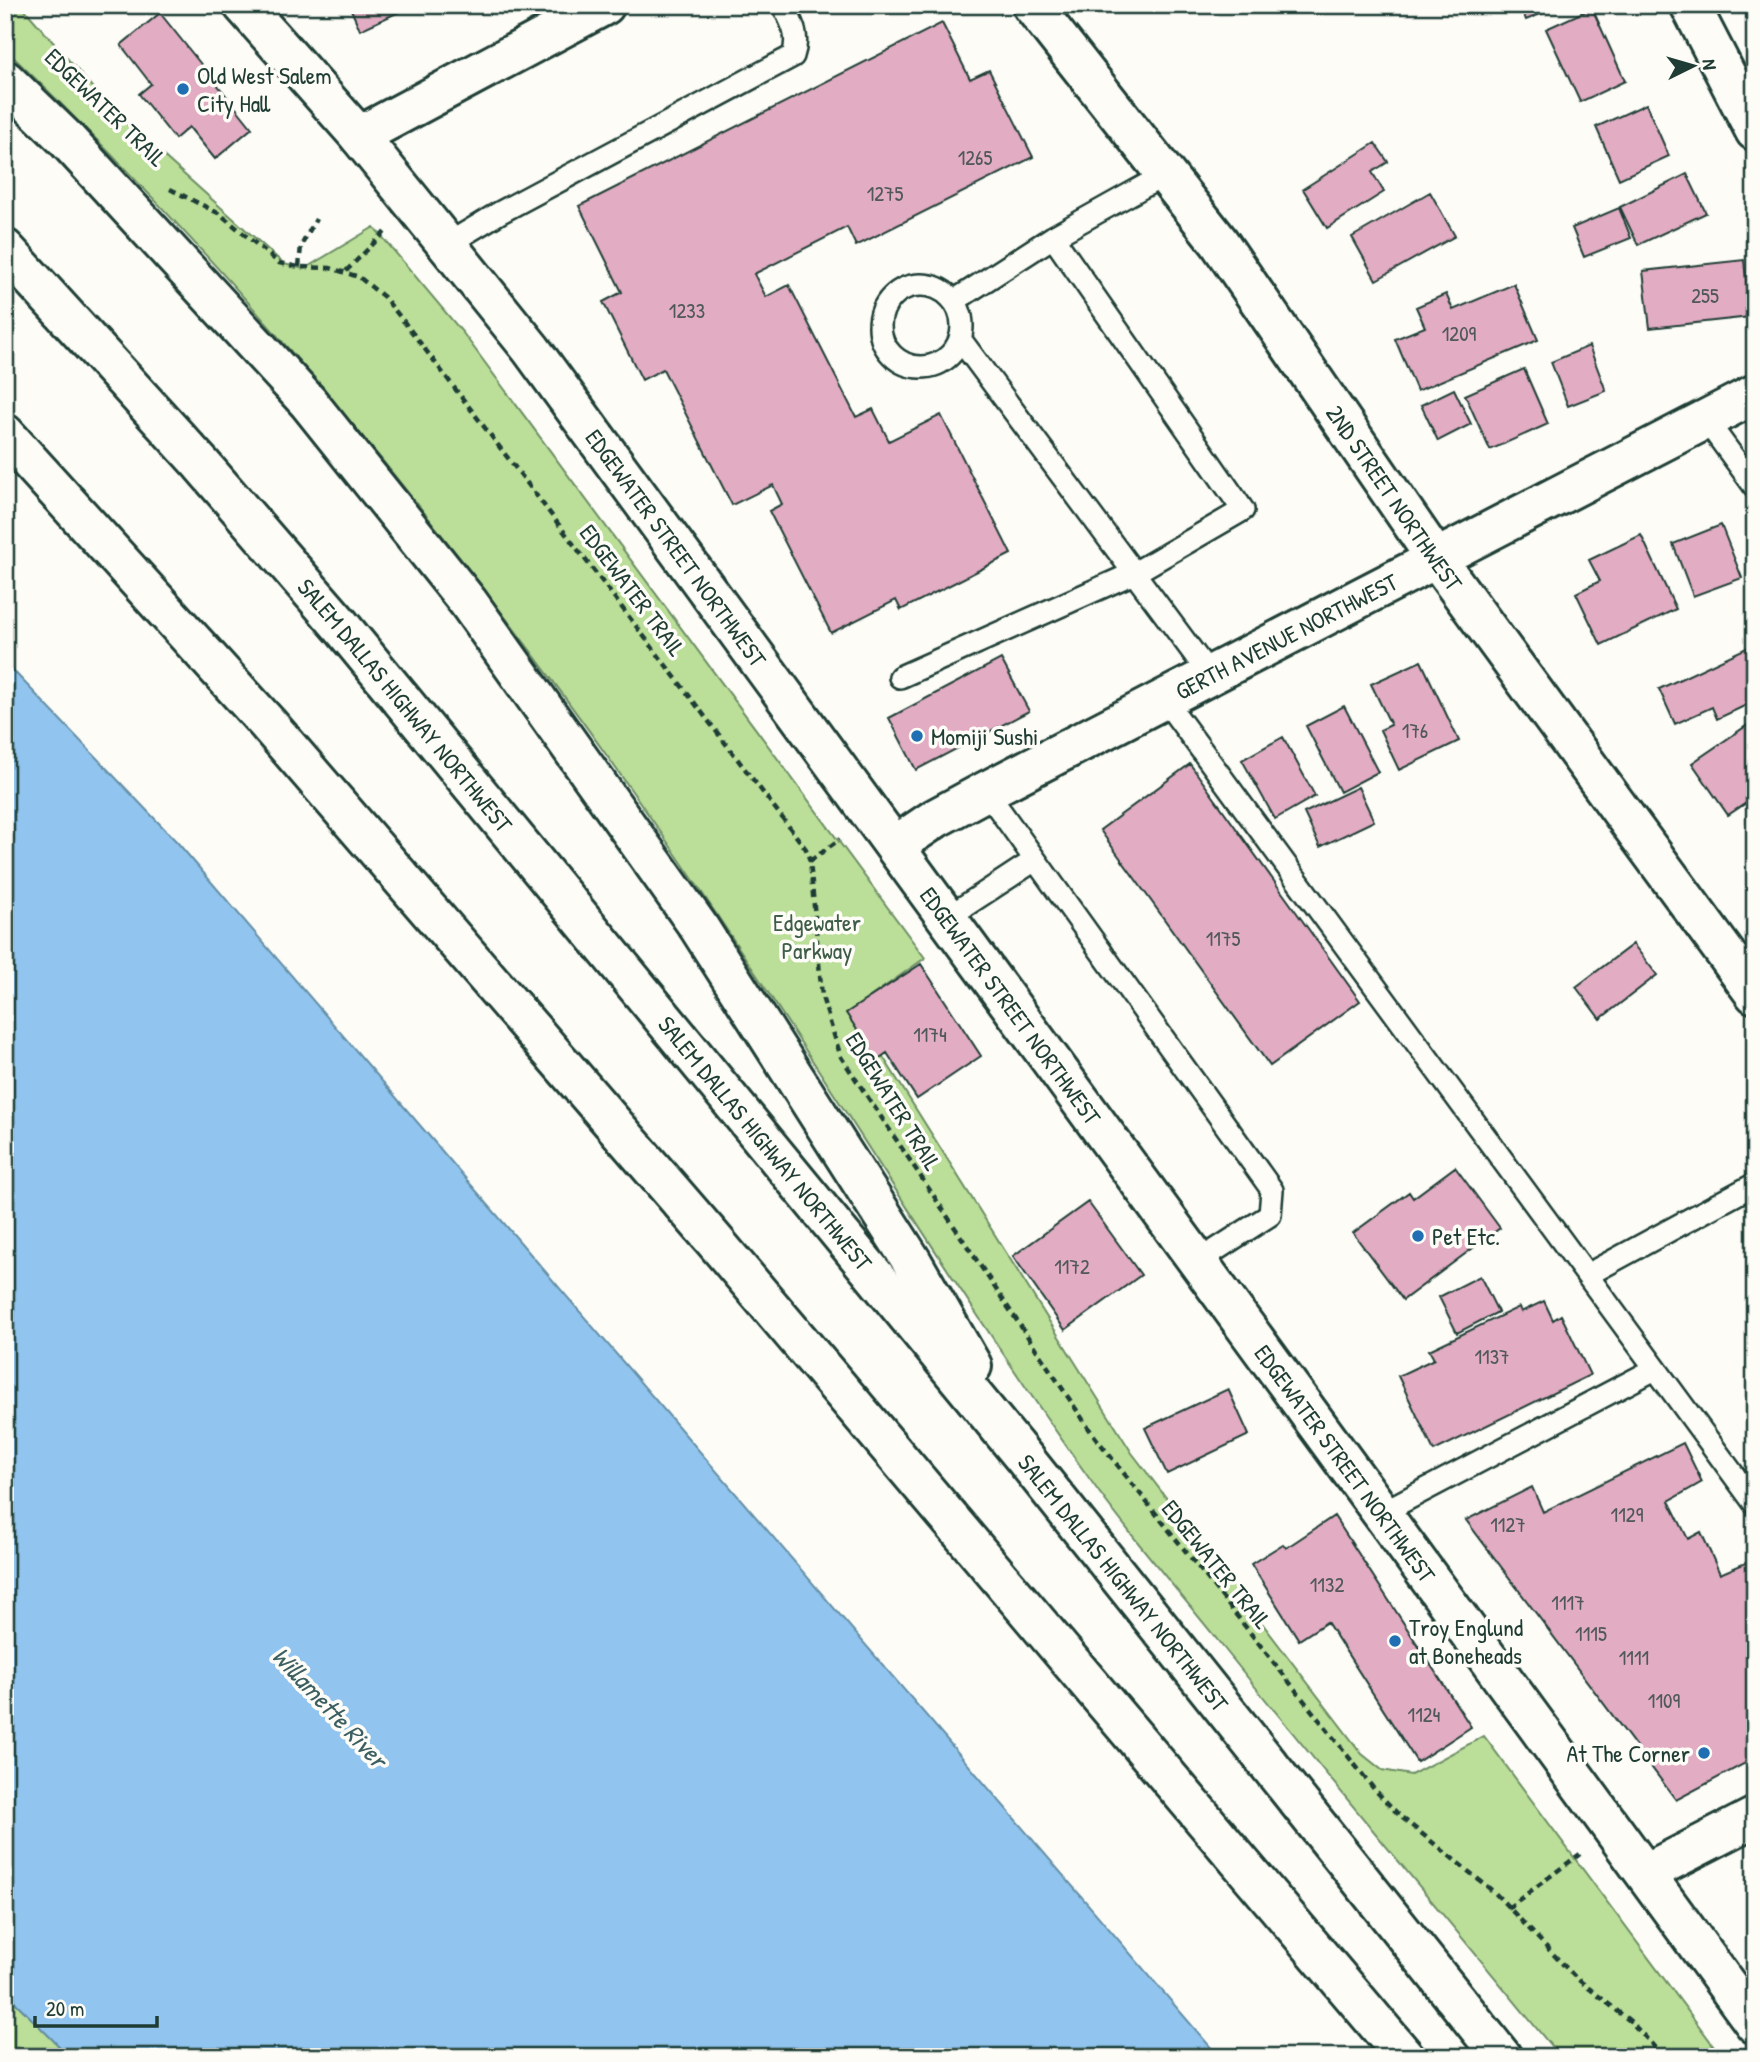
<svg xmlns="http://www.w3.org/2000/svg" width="1760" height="2062" viewBox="0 0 1760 2062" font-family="'Patrick Hand',sans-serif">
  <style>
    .green { fill: #bbde98; stroke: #6d8e66; stroke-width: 2 }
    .water { fill: #91c4ee; stroke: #638ea4; stroke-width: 2 }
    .building { fill: #e2acc3; stroke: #1f3d34; stroke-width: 2 }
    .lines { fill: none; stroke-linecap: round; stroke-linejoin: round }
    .service-casing { stroke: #1f3d34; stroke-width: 26 }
    .minor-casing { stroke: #1f3d34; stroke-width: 44 }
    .secondary-casing { stroke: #1f3d34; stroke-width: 44 }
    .trunk-casing { stroke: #1f3d34; stroke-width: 44 }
    .path { stroke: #1f3d34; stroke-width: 4.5; stroke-dasharray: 7 5; stroke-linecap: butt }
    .service { stroke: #fdfcf7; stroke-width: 21 }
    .minor { stroke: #fdfcf7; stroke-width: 38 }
    .secondary { stroke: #fdfcf7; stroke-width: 38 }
    .trunk { stroke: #fdfcf7; stroke-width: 38 }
    .poi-dot { fill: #1f6fb2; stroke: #fdfcf7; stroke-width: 2.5 }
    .labels { text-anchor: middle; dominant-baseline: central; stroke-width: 7; stroke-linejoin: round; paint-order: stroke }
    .number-label { font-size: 21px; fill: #505958 }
    .poi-label { font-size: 24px; fill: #1f3d34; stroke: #fdfcf7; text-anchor: start }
    .street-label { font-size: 24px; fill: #1f3d34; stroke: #fdfcf7 }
    .park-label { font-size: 24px; fill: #3e5d48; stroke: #fdfcf7 }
    .water-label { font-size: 26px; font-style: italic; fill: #3c5f62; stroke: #fdfcf7 }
  </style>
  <rect width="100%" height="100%" fill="#fdfcf7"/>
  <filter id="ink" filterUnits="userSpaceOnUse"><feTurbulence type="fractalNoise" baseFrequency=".0143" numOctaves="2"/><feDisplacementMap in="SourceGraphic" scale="14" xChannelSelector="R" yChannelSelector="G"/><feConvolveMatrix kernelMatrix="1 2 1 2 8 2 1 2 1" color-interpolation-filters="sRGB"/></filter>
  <g filter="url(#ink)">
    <path class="green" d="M5,5H21L110,108L284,264L304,269L374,227L463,333L925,958L853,1009L1132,1453L1362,1754L1382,1770L1411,1775L1484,1736L1722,2057H1560C1447,1918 1331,1782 1219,1642C1179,1592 1137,1544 1099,1492C950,1285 820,1064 675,853C478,566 257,290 5,49Z
      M5,1992L70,2057H5Z"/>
    <path class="water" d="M5,662L177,842L1219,2057H70L5,1992Z"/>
    <path class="building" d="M349,5H414L360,30Z
      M1520,5H1563L1526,20Z
      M1592,8L1625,81L1580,102L1546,29Z
      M160,13L252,128L215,159L189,127L175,139L139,94L151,84L121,45Z
      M942,23L970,79L989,70L1033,157L856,246L847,227L754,274L766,297L789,285L856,417L873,409L889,441L941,415L1011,554L901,610L896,600L831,633L769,511L782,504L773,485L732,505L663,369L642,380L603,302L622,292L579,206Z
      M1646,104L1669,156L1619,179L1596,127Z
      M1375,143L1388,162L1372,172L1384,192L1327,228L1303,189Z
      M1687,174L1706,213L1638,245L1620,207Z
      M1430,192L1455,236L1376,280L1352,237Z
      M1619,208L1631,238L1584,257L1572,228Z
      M1744,260L1750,317L1650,328L1643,271Z
      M1514,284L1538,340L1417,391L1395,339L1425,327L1416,307L1446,294L1453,310Z
      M1589,346L1606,391L1568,406L1551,362Z
      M1524,369L1548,424L1490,450L1465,395Z
      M1454,389L1471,424L1438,441L1421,405Z
      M1721,525L1742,578L1693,596L1673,544Z
      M1641,535L1676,609L1601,645L1576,593L1600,581L1589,560Z
      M1755,644V701L1717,719L1712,707L1675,724L1659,689Z
      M1001,659L1029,711L916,770L889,718Z
      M1421,661L1459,741L1399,770L1380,730L1391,725L1371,684Z
      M1344,706L1378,772L1340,792L1306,726Z
      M1755,720V797L1728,815L1692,763Z
      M1283,737L1315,796L1275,819L1242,760Z
      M1190,764L1360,1001L1270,1066L1100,830Z
      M1358,787L1374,821L1320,847L1304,813Z
      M1633,944L1657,975L1600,1019L1576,987Z
      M921,964L981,1056L917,1099L887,1053L877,1060L846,1013Z
      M1455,1167L1500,1228L1403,1300L1353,1233L1409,1192L1413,1198Z
      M1088,1202L1141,1275L1065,1330L1013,1256Z
      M1480,1276L1498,1312L1457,1333L1439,1297Z
      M1544,1301L1553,1320L1561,1315L1590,1375L1434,1451L1398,1376L1434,1359L1429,1350L1519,1307L1521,1312Z
      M1228,1389L1249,1435L1167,1474L1145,1428Z
      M1683,1443L1702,1482L1669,1501L1688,1539L1701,1532L1720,1574L1755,1559V1758L1676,1800L1466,1520L1532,1487L1543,1512Z
      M1334,1516L1471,1727L1417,1762L1327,1622L1299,1640L1251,1564L1283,1544L1286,1548Z"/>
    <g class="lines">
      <defs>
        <path id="service" d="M446,245L499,213L793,56C800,36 792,23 783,5
          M880 326a41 41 0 1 1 82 0a41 41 0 1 1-82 0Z
          M954,301L1053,237L1166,174
          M960,339L1210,675
          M1706,420L1755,487
          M900,677L1136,572L1243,510L1053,237
          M1164,699L1755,1504
          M986,791L1272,1190L1270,1215L1197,1262
          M948,917L1035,860
          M1587,1275L1755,1184
          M1381,1513L1655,1369"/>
        <g id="minor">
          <path id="s1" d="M1032,5L1219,242L1437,560L1755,994"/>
          <path d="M1690,5L1755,131"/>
          <path d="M359,136L605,5"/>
          <path id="s2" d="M896,845L936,818L986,791L1755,394"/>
          <path d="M1646,1873L1755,1817"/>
        </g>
        <g id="secondary">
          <path id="s3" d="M243,5L359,136L531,349L1755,2024"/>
        </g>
        <g id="trunk">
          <path d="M5,80L66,139L308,402L468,602L698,926L911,1260L972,1366"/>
          <path id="s4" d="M5,249L201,464L341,626L1025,1459L1502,2057"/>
          <path d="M5,434L268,724L713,1239L1405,2057"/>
        </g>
      </defs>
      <use href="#service" class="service-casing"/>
      <use href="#minor" class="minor-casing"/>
      <use href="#secondary" class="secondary-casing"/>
      <use href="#trunk" class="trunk-casing"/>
      <path class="path" d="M170,189L220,214L279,263L299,267L330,268L359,277L384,297L405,323L806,849L810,861L822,997L841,1057L1092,1433L1374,1789L1400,1816L1494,1892L1575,1977L1630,2021L1664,2057
        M299,267L301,246L316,219
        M346,271L385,232
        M810,861L840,839
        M1508,1908L1580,1854"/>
      <use href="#service" class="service"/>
      <use href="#minor" class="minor"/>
      <use href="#secondary" class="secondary"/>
      <use href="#trunk" class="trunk"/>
    </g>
  </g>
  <g class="poi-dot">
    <circle cx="183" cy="89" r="7"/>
    <circle cx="917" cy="736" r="7"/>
    <circle cx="1418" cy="1236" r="7"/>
    <circle cx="1395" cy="1641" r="7"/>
    <circle cx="1704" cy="1753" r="7"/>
  </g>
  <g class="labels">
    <g class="number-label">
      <text x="975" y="157">1265</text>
      <text x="885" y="193">1275</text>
      <text x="1705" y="295">255</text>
      <text x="687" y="310">1233</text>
      <text x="1459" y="333">1209</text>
      <text x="1415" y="730">176</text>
      <text x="1223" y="938">1175</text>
      <text x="930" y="1034">1174</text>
      <text x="1072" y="1266">1172</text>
      <text x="1492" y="1356">1137</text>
      <text x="1627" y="1514">1129</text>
      <text x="1508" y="1524">1127</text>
      <text x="1327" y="1584">1132</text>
      <text x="1568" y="1602">1117</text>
      <text x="1591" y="1633">1115</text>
      <text x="1634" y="1657">1111</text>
      <text x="1664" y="1700">1109</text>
      <text x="1424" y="1714">1124</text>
    </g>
    <g class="poi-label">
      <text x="197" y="75">Old West Salem<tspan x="197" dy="28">City Hall</tspan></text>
      <text x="931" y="736">Momiji Sushi</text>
      <text x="1432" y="1236">Pet Etc.</text>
      <text x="1409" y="1627">Troy Englund<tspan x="1409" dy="28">at Boneheads</tspan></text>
      <text x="1690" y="1753" text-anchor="end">At The Corner</text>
    </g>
    <g class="street-label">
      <text transform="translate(106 107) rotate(44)">EDGEWATER TRAIL</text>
      <text stroke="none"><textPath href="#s1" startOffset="612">2ND STREET NORTHWEST</textPath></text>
      <text stroke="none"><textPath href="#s3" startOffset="695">EDGEWATER STREET NORTHWEST</textPath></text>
      <text transform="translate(633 590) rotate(53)">EDGEWATER TRAIL</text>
      <text stroke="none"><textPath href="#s2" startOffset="443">GERTH AVENUE NORTHWEST</textPath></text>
      <text stroke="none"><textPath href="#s4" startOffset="607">SALEM DALLAS HIGHWAY NORTHWEST</textPath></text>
      <text stroke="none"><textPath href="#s3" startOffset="1262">EDGEWATER STREET NORTHWEST</textPath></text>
      <text transform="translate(894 1101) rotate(58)">EDGEWATER TRAIL</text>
      <text stroke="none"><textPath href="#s4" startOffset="1174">SALEM DALLAS HIGHWAY NORTHWEST</textPath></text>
      <text stroke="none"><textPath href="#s3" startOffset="1829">EDGEWATER STREET NORTHWEST</textPath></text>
      <text transform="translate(1217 1564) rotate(51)">EDGEWATER TRAIL</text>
      <text stroke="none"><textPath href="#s4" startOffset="1741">SALEM DALLAS HIGHWAY NORTHWEST</textPath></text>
    </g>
    <g class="park-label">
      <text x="817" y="922">Edgewater<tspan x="817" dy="28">Parkway</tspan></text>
    </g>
    <g class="water-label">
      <text transform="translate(330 1707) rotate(47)">Willamette River</text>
    </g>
  </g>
  <rect width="1760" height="2062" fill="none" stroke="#fdfcf7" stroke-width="28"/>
  <rect x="14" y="14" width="1732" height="2034" fill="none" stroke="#1f3d34" stroke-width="2.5" filter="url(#ink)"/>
  <g transform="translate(1693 66) rotate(85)" stroke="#fdfcf7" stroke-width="5" paint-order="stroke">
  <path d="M0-5L12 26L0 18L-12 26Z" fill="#1f3d34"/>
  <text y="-10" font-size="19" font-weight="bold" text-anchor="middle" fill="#1f3d34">N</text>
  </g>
  <path d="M35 2016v10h122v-10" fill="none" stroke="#1f3d34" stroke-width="3.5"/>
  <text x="46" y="2016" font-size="21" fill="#1f3d34" stroke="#fdfcf7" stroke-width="5" paint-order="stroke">20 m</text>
</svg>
